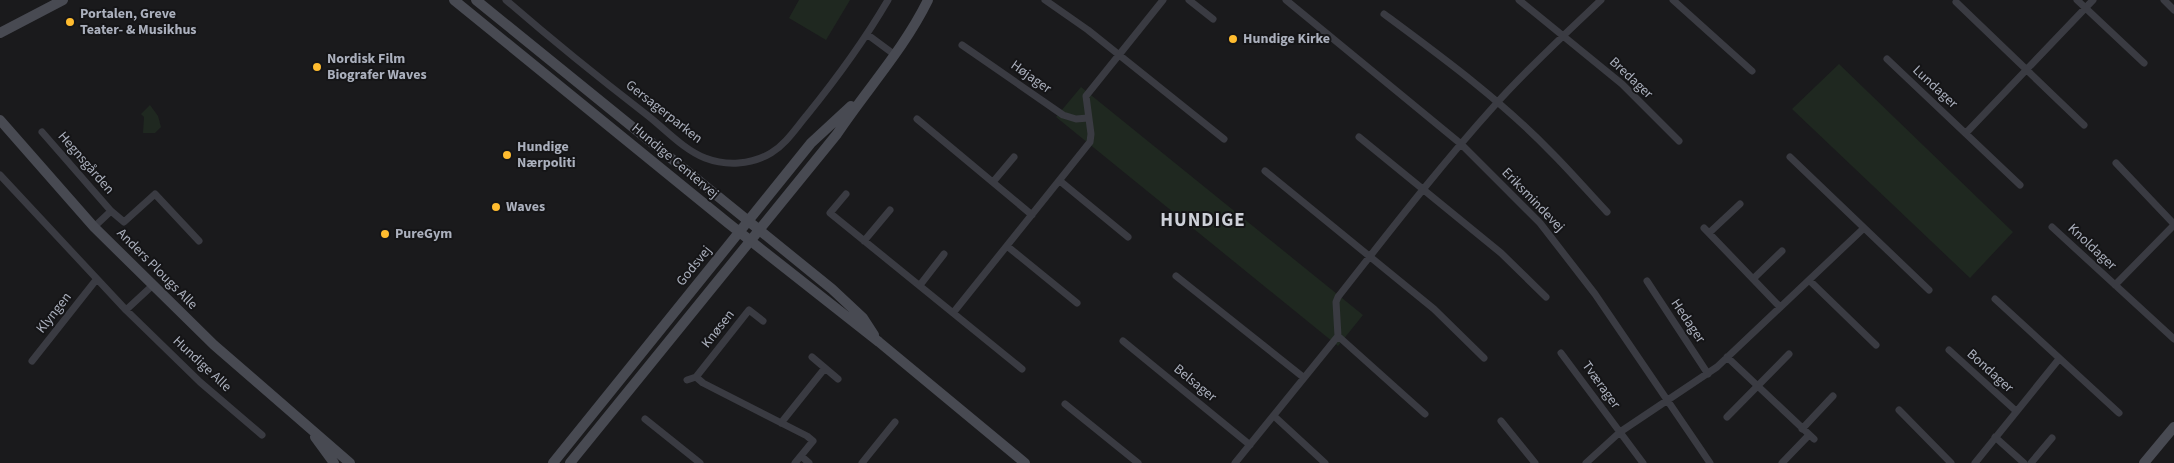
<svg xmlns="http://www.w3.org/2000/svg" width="2174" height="463" viewBox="0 0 2174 463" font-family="'Source Sans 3',sans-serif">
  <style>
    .green { fill: #1f2820 }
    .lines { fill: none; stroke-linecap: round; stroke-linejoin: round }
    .street { stroke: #3a3b42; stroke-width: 7 }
    .secondary { stroke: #484a52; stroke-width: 10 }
    .poi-dot { fill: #ffbc2f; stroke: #151517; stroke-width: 2 }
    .labels { text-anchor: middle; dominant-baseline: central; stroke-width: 4; stroke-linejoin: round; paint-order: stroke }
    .poi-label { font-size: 14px; font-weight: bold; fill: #abb0bd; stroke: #151517; text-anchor: start }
    .street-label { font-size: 14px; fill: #abb0bd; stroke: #151517 }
    .district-label { font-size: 19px; font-weight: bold; letter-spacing: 1px; fill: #cdd0d8; stroke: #151517 }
  </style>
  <rect width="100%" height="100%" fill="#1a1a1c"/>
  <path class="green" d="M799,0H850L826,40L789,18Z
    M1839,64L2013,232L1970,278L1792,109Z
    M1081,87L1363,315L1338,346L1056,117Z
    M150,105L158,116L161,127L155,133H143L144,117L141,114Z"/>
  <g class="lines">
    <path class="street" d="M506,0C552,40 599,78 647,115C665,129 684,150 705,158C726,166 751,165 771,153C786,144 796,128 807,115C837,78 864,41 888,0
      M1045,0L1088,30L1224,139
      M1189,0L1213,19
      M1286,0L1461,144L1540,223L1595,294L1710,463
      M1519,0L1622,84L1679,141
      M1673,0L1752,71
      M2077,0L2144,63
      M2164,0L2174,10
      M1956,2L2084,125
      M1384,14C1442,57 1502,101 1552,153C1571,172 1589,193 1607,212
      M868,35L895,55
      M962,45L1063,115L1076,119L1088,118
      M1887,59L2020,185
      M917,119L1032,215
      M42,132L111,211L94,227
      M1966,133L2093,0
      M1359,137L1501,253L1546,297
      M1790,157L1929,290
      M2116,163L2174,224
      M1265,171L1434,309L1484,358
      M0,175L126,310L200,382L262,435
      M1060,181L1128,237
      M993,182L1014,157
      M846,194L830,213L1022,369
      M111,211L124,222L155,194L199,241
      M2052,227L2174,339
      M1704,228L1780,307
      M1709,233L1740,204
      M864,241L890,210
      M1007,246L1077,303
      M1176,276L1303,377
      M1753,279L1782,251
      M1809,280L1876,345
      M1647,281L1708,374
      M920,285L944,254
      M2115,285L2174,225
      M1995,299L2119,413
      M126,310L153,285
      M953,313L1090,142L1091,134L1086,96L1163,0
      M763,321L749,310L696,377L703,383L807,436L813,441L795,463
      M1338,336L1425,414
      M1123,341L1250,445
      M1949,350L2016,411
      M1561,353L1643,463
      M812,357L838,379
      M1727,357L1814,439
      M32,361L96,280
      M687,380L696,377
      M1065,404L1138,463
      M1899,410L1951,463
      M1274,416L1325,463
      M1727,417L1789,354
      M645,419L700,463
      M1501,421L1535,463
      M781,423L825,368
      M1802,429L1833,396
      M1995,437L2024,463
      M801,456L809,463
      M862,463L895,422
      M1235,463L1338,336L1336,302L1338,297C1389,232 1440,166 1495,105C1528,68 1565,34 1601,0
      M1586,463L1620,432L1717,367L1864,228
      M1782,463L1809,435
      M1975,463L2059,359
      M2031,463L2052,438"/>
    <path class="secondary" d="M454,0L728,223L879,342L1025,463
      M476,0L832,289L863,318L874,335
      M0,33L63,0
      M0,120L94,227L214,345L350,463
      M315,437L334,463
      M553,463L811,143L851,106
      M570,463L837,134C867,89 904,49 928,0
      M2144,463L2174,427"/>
  </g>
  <g class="poi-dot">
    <circle cx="70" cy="22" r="5"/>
    <circle cx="1233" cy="39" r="5"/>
    <circle cx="317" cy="67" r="5"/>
    <circle cx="507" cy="155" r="5"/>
    <circle cx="496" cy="207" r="5"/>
    <circle cx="385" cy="234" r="5"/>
  </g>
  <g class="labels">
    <g class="poi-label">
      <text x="80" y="14">Portalen, Greve<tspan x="80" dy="16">Teater- &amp; Musikhus</tspan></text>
      <text x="1243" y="39">Hundige Kirke</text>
      <text x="327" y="59">Nordisk Film<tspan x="327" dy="16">Biografer Waves</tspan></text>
      <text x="517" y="147">Hundige<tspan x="517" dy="16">Nærpoliti</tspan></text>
      <text x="506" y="207">Waves</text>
      <text x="395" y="234">PureGym</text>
    </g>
    <g class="street-label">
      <text transform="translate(1031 77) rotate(35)">Højager</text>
      <text transform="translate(1631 78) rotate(43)">Bredager</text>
      <text transform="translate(1935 87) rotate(43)">Lundager</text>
      <text transform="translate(664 112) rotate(38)">Gersagerparken</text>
      <text transform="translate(675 161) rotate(40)">Hundige Centervej</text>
      <text transform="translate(86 163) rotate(49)">Hegnsgården</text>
      <text transform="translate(1533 200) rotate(46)">Eriksmindevej</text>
      <text transform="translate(2092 247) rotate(43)">Knoldager</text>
      <text transform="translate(694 266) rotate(-51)">Godsvej</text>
      <text transform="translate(157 269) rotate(45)">Anders Plougs Alle</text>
      <text transform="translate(54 313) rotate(-52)">Klyngen</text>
      <text transform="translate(1688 321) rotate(56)">Hedager</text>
      <text transform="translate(718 329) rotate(-52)">Knøsen</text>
      <text transform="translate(202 364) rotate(43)">Hundige Alle</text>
      <text transform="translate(1990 371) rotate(42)">Bondager</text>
      <text transform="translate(1195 383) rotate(39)">Belsager</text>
      <text transform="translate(1601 385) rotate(54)">Tværager</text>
    </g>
    <g class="district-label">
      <text x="1203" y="220">HUNDIGE</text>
    </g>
  </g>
</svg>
